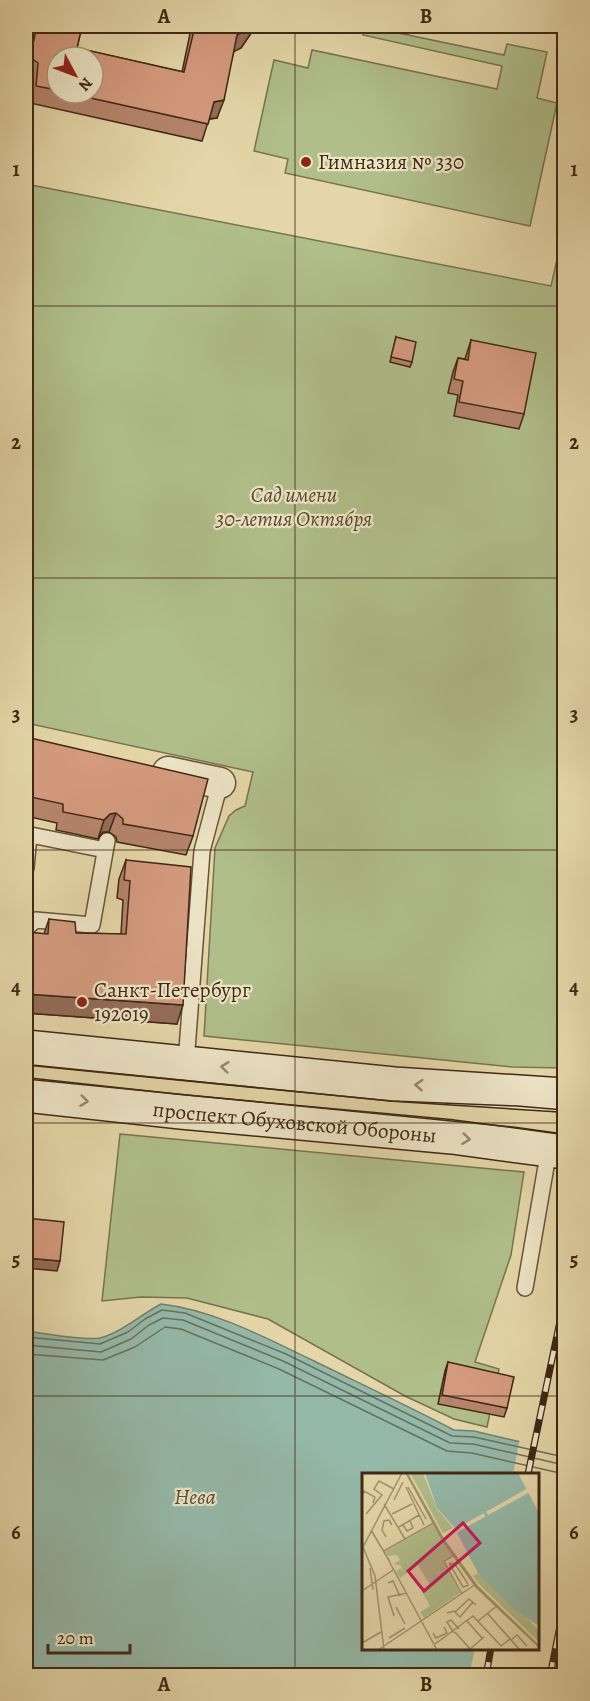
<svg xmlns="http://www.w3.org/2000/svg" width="590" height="1701" viewBox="0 0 590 1701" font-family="Alegreya,serif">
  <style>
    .green { fill: #b0be8a; stroke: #787350; stroke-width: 1.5 }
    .water { fill: #95b9a9; stroke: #737f6e; stroke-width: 1.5; fill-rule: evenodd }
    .pier { fill: #e4d6a8 }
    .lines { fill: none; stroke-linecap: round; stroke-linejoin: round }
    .shore { stroke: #6a705f; stroke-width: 1.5 }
    .lane-casing { stroke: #68543a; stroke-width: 18 }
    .street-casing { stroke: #68543a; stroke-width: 33 }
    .secondary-casing { stroke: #3f2815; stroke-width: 36 }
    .lane { stroke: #ede4c6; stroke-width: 15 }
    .street { stroke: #ede4c6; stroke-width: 30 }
    .secondary { stroke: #ede4c6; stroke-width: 33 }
    .tram { stroke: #3f2815; stroke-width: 1.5 }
    .rail-casing { stroke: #3f2815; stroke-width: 7 }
    .rail { stroke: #ede4c6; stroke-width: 4.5; stroke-dasharray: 14; stroke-linecap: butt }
    .wall { fill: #b6846c; stroke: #3f2815; stroke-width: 1.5; fill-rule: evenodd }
    .shaded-wall { fill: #946c58; stroke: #3f2815; stroke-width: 1.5 }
    .building { fill: #d49a7e; stroke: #3f2815; stroke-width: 1.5 }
    .oneway { stroke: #96866e }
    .grid { fill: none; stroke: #3f2815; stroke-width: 1.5; stroke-opacity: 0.55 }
    .poi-dot { fill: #8f2418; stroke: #ede4c6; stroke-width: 2 }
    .labels { text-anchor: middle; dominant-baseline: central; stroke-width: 4.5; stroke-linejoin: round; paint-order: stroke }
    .poi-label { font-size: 21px; fill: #3f2815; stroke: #ede4c6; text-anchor: start }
    .park-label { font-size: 21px; font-style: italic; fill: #56462c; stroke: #ede4c6 }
    .street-label { font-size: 21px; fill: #3f2815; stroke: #ede4c6 }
    .water-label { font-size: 22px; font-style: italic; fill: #544c3a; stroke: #ede4c6 }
    .inset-river { fill: none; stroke: #95b9a9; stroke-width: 3 }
    .inset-road { fill: none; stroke: #a2906d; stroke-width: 1.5 }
    .view { fill: #c2185b; fill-opacity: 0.15; stroke: #c2185b; stroke-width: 3 }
    .inset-edge { fill: none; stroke: #3f2815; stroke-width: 3 }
    .neatline { fill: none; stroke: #3f2815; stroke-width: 2 }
    .grid-label { font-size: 20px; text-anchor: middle; font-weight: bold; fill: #3f2815 }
  </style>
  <rect width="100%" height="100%" fill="#e4d6a8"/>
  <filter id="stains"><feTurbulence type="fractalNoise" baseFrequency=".00333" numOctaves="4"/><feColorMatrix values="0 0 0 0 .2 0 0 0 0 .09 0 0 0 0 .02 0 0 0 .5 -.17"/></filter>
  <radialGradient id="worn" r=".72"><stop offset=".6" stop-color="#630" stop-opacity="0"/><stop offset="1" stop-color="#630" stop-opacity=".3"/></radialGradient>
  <path class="green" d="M365,26L504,55L507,44L547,52L537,98L557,103L530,226L285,173L288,159L254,151L274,60L308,68L312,50L497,89L502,66L363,35Z
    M26,184L551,286L564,229V1068L512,1067L204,1036L215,848L229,816L236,810L245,806L253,772L26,723Z
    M120,1134L524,1172L511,1255L475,1362L499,1369L487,1427L454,1419L405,1396L268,1319L187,1298L141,1297L102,1301Z"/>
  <path class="water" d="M161,1304C214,1310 266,1338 314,1361C361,1384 408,1406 454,1430L474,1431L564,1452V1675L26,1676V1331C42,1333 86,1341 100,1338C120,1333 142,1314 161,1304ZM364,1474H538V1648H364Z"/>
  <path class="pier" d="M520,1438L564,1449V1675H469L475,1649L538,1648V1474H513Z"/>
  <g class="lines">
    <path class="shore" d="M26,1337L100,1344L128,1332L145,1319L162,1310L185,1313L286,1354L452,1436L474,1437L564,1457
      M26,1345L101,1352L131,1339L149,1325L163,1318L183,1320L283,1361L450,1443L473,1444L564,1465
      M26,1354L103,1360L135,1347L165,1327L181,1329L279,1369L447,1451L472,1453L564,1474"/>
    <defs>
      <path id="lane" d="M26,834L105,850
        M26,868L29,835
        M26,928L36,920L92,925L107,841
        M186,1063L202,851L220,783
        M525,1288L549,1149"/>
      <path id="street" d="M168,772L220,783"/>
      <g id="secondary">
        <path d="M26,1047L394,1084L564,1095"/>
        <path id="s1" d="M26,1095L181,1112L452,1137L564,1152"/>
      </g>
    </defs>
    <use href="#lane" class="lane-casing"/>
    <use href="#street" class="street-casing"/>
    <use href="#secondary" class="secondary-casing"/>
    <use href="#lane" class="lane"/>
    <use href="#street" class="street"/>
    <use href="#secondary" class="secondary"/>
    <path class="tram" d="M26,1065L392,1101L517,1106L564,1110
      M26,1079L513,1127L564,1134"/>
    <defs>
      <path id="rail" d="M528,1474L564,1302
        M486,1676L491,1648
        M550,1676L564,1606"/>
    </defs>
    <use href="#rail" class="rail-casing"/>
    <use href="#rail" class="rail"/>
  </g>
  <path class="wall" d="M35,26H82L77,48L182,72L191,29L174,26H256L241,48L234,51L217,118L209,119L202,141L30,103L32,80L26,75V68ZM57,57L93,93H57Z
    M396,337L412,362L410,367L390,362Z
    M471,340L524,414L519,429L454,416L458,395L448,393L453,372L458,358L465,359Z
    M26,737L193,836L186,855L117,842L116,837L109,832H103L98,839L56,830L57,823L26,816Z
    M126,860L177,1024L26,1013V932L44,934L49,919L76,933L121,934L123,900L117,898L119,879Z
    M448,1362L507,1408L504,1417L438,1404L445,1371Z"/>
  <path class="shaded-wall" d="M250,26H256L241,48L231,53L237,35Z
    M224,100L217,118L208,119L214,102Z
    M116,813L109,832H103L98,839L104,820L110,814Z
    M26,994L183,1005L177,1024L26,1013Z
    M26,1258L60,1261L57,1271L26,1268Z"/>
  <path class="building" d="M37,26H82L77,48L184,72L195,26H250L247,30L237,35L224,100L214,102L208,124L68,93H93V57H57V90L36,86L38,63L30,57Z
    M396,337L416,342L412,362L391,357Z
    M471,340L536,353L524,414L459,402L463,381L454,379L458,358L468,360Z
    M26,737L208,779L193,836L123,824V819L116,813L110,814L104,820L63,812V804L26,796Z
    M126,860L191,867L183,1005L26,994V932L48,934L49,919L75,922L76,933L126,934L130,881L124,880Z
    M26,1218L64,1222L60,1261L26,1258Z
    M448,1362L514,1377L507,1408L442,1395Z"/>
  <defs><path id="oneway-chevron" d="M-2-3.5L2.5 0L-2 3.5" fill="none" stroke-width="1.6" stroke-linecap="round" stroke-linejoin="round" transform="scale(1.5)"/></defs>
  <g class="oneway">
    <use href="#oneway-chevron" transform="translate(225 1067) rotate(-174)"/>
    <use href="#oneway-chevron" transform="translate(419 1085) rotate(-176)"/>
    <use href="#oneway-chevron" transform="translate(84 1101) rotate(7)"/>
    <use href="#oneway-chevron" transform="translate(466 1139) rotate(7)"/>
  </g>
  <path class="grid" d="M295,26V1676M26,306H564M26,578H564M26,850H564M26,1123H564M26,1396H564"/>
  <g class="poi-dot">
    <circle cx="306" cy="162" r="6"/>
    <circle cx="82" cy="1002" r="6"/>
  </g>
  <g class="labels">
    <g class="poi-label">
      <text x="318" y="162">Гимназия № 330</text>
      <text x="94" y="990">Санкт-Петербург<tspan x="94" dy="24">192019</tspan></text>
    </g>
    <g class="park-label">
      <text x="294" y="495">Сад имени<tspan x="294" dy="24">30-летия Октября</tspan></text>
    </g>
    <g class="street-label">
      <text stroke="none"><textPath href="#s1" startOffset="270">проспект Обуховской Обороны</textPath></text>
    </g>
    <g class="water-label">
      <text x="195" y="1497">Нева</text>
    </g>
  </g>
  <g transform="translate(362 1473)">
    <rect width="177" height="177" fill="#e4d6a8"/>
    <path d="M48,0H61L75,36L91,55L81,60ZM71,51L90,82L81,87L98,120L62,145L58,139L68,133L60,119L69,114L56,92L38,105L34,99L38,95L42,99L38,92L31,91L38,87L35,82L26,83L23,79ZM116,100L177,157V169L117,111L111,103Z" fill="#b0be8a"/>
    <path d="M63,0H156L177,40V153L153,137L116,100L92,54L75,35Z" fill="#95b9a9"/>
    <path d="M166,15L168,19L92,61L90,58Z" fill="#e4d6a8"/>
    <path class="inset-river" d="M99,0L149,83L177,111"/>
    <path class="inset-road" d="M44,0L81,68L114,114L177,174M45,0L82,67L115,113L177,173M44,14L62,52M46,14L64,46M0,23L2,18L13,24L11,30M32,27L41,9M22,31L43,66M4,41L20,22L12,16L17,8L32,16M30,41L50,31M41,52L45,58L51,55L48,48M37,54L57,42M9,57L28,89M24,64L20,57L22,48L27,47L30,52M22,78L73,49M92,82L82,88L100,121M27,88L75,177M87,90L101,114L107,112M87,90L93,91L106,111M8,95L11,117M26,110L31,108L38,123M0,118L31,97M34,134L43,151M93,139L107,126L114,132M85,140L92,138L98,144L111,129M126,141L158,177M32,143L26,124L45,120M105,148L120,165M116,148L136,132M93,159L109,177M71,160L74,165L85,160L82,154M92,160L85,149L89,147L97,156M27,165L43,155M149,167L155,162L165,173M0,170L19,159M73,171L111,143L139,173L148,166M16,177L114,111M22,177L13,103L1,74L40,0M107,177L122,164"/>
    <path class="view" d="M101,50L118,70L62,118L46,98Z"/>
    <rect width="177" height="177" class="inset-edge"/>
  </g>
  <rect width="590" height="1701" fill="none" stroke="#e4d6a8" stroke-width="66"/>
  <g transform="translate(75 75) rotate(131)"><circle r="28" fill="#ede4c6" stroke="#a7997f" stroke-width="1.5"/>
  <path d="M0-4.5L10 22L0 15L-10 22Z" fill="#8f2418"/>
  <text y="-9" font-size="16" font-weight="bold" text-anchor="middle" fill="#3f2815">N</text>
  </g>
  <path d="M48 1644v9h82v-9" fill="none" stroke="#3f2815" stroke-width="3"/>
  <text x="57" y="1644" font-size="18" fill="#3f2815" stroke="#ede4c6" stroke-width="4.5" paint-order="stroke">20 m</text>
  <rect x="33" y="33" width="524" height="1635" class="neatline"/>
  <g class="grid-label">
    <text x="164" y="23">A</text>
    <text x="426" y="23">B</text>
    <text x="16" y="176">1</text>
    <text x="574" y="176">1</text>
    <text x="16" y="449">2</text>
    <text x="574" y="449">2</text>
    <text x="16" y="721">3</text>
    <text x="574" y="721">3</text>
    <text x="16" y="994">4</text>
    <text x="574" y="994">4</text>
    <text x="16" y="1266">5</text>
    <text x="574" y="1266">5</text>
    <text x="16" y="1539">6</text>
    <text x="574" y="1539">6</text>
    <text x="164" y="1691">A</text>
    <text x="426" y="1691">B</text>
  </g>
  <rect width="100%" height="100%" filter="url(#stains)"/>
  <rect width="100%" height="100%" fill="url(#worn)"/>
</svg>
